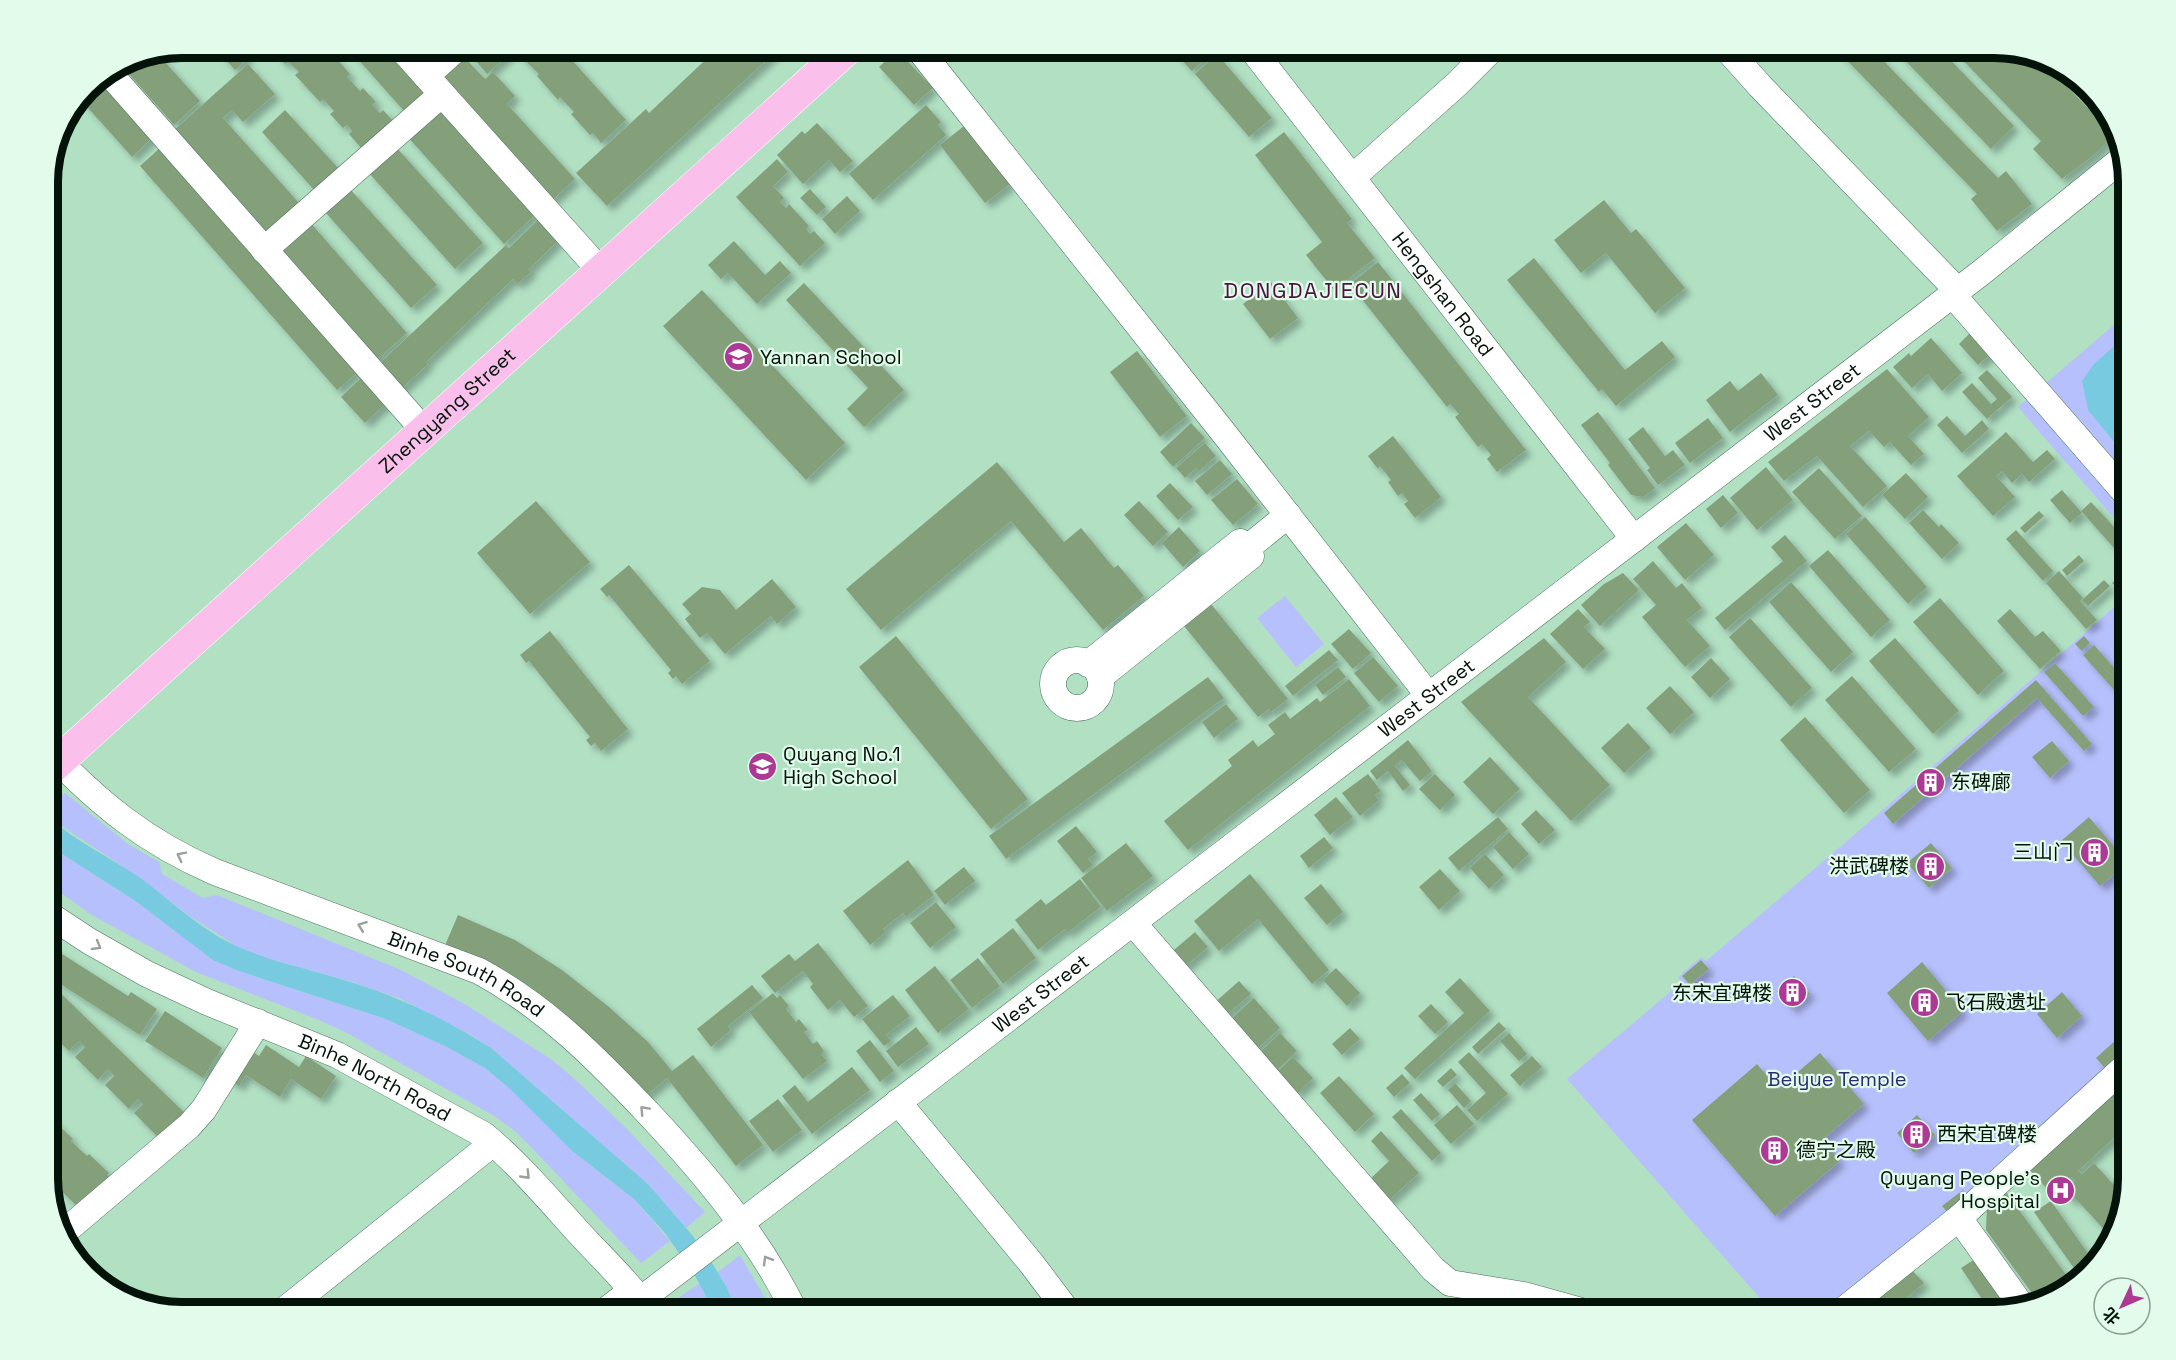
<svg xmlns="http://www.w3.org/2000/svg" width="2176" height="1360" viewBox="0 0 2176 1360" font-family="'Space Grotesk','Noto Sans SC',sans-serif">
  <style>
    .green { fill: #b6c0fc }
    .water { fill: #77cae0 }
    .building { fill: #84a07a; filter: url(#shadow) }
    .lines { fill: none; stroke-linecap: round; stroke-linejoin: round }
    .minor-casing { stroke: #49745a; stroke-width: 27 }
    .major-casing { stroke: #fff; stroke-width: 33 }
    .minor { stroke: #fff; stroke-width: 26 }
    .major { stroke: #fabfeb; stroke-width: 32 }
    .oneway { stroke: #9aa19d }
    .labels { text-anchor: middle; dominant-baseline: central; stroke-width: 4.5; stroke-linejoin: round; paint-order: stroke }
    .street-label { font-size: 20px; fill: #03130a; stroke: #e3fbeb }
    .poi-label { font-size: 20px; fill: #03130a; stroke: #e3fbeb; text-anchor: start }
    .park-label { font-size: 20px; fill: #2a2b70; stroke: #e3fbeb }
    .quarter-label { font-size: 22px; letter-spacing: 1.5px; fill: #4b1440; stroke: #e3fbeb }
    .rim { fill: none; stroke: #03130a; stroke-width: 8 }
  </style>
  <defs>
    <filter id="shadow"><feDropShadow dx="5.5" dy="5.5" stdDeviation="3" flood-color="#0004"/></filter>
  </defs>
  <rect width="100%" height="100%" fill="#b1e0c3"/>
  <path class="green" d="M2128,313V534L2018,407Z
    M2128,595V1049L1945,1216L1826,1312H1772L1567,1079L1682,982L1678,977L1701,957L1706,961L1854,835Z
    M1285,596L1324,644L1296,667L1257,618Z
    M65,793L128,844L159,862L162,874L203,898L217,895L401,970L463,1003L504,1029L552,1060L577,1081L628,1130L705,1212L686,1228L648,1184L491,1048L471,1035L401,999L352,982L263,957L238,947L191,917L137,876L48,817V807Z
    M48,845L137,902L214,960L239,971L386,1019L447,1047L485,1068L508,1087L571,1150L634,1199L670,1241L641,1263L531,1147L516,1132L496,1117L347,1033L319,1020L196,972L92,915L48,884Z
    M740,1255L773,1312H737L726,1286L718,1272Z
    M700,1283L714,1312H678L671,1303Z"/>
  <path class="water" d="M2128,334V459L2088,410L2082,381L2094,364Z
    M48,817C74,840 107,856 136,875C170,899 202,932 241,948C276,963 314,970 350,982C400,997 447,1020 491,1048L648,1184L692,1235L712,1263L726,1286L737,1312H714L697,1279L665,1233L634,1199L571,1150L508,1087L485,1068L447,1047L386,1019L239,971L213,960L137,902L48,845Z"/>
  <path class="building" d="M215,48H239L248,58L235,70Z
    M274,48H321L324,52L328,49L350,74L347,77L360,91L363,88L376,102L372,105L380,113L383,110L394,122L363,150L349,134L352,131L347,125L343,128L330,114L334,111L323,99L320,102L295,75L299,72L288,61L285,64L272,50Z
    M348,48H388L427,92L405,112Z
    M475,48H561L626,120L601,143L593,133L590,135L571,114L574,112L560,97L558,100L537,76L539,74L514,50L487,74L469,53Z
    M718,48H780L607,206L576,173L646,109L649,113Z
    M1170,48H1211L1214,51L1192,71Z
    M1835,48H1871L1998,178L2006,171L2032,204L1997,231L1971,199L1977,194Z
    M1893,48H1939L2014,126L1991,149Z
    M1951,48H1993L2044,63L2114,135L2094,155L2062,179L2033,149L2041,141Z
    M897,50L933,88L914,105L879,67Z
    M157,53L200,101L174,125L121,65L132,58Z
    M1217,54L1272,118L1249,137L1195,74Z
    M465,58L485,79L493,72L515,96L507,104L575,179L551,201L442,79Z
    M248,64L275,94L243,122L232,110L223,118L299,203L264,235L172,132Z
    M101,78L154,136L132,157L80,99L88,87Z
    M926,105L941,122L938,125L946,135L873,200L849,174Z
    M439,106L536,214L504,244L406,135Z
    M285,110L340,170L316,192L262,132Z
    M817,123L853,161L840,172L829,160L803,184L777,155L802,131L805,134Z
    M964,126L1010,184L985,203L940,145Z
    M1284,132L1352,219L1347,223L1375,258L1334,290L1306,255L1322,242L1255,155Z
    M162,146L359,371L337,390L140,166Z
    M396,147L483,243L455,269L368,172Z
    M777,159L788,172L773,186L784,198L780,202L786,208L789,204L809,226L806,229L810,234L814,231L825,243L800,266L736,197Z
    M350,189L437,285L411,308L325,212Z
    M810,189L826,207L817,215L800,198Z
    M847,196L860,211L835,234L822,219Z
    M1604,200L1631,233L1636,229L1685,288L1655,313L1606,253L1581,273L1554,240Z
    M539,219L559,240L529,269L531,272L517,284L513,279L426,362L428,364L365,423L341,397L364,375L365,377L506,245L509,248Z
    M308,220L407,333L371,365L272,252Z
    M734,241L765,275L780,261L791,273L757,304L728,273L721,279L708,265Z
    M1534,258L1625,370L1662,341L1675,357L1616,406L1602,389L1599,392L1507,280Z
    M1378,262L1526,450L1497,472L1487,459L1491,455L1482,444L1478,447L1455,417L1459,414L1450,404L1447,407L1350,284Z
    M1271,282L1298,318L1270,339L1243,304Z
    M804,283L904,390L864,427L847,409L868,388L786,300Z
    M702,290L845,443L806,480L663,326Z
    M1973,330L1993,352L1978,365L1959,344Z
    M1931,338L1962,373L1942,391L1928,374L1912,388L1893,367L1909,353L1911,356Z
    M1137,351L1187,416L1160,437L1110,372Z
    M1887,369L1929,417L1908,436L1924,454L1911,465L1890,442L1884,447L1869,431L1850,446L1887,486L1863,507L1817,456L1784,481L1768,462Z
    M1987,370L2012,397L1987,419L1962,392L1972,383L1991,404L1997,399L1978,378Z
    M1761,373L1778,395L1730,432L1706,400L1730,381L1738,391Z
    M1598,412L1655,488L1643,497L1631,495L1608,465L1610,463L1581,425Z
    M1947,416L1965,436L1982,420L1989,429L1962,453L1937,425Z
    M1708,418L1723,438L1690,463L1675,443Z
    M1191,423L1205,438L1173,467L1160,452Z
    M1643,427L1665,456L1673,450L1685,465L1658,485L1647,470L1650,468L1628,439Z
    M2006,432L2033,462L2047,450L2055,459L2029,482L2022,474L2012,483L2002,471L1996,476L2015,497L1993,516L1957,476Z
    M1393,436L1441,497L1415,518L1404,504L1408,501L1402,493L1398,496L1388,482L1391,480L1380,466L1378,469L1368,456Z
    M1205,443L1216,456L1199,471L1196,468L1185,478L1176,468Z
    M1220,460L1232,474L1207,495L1195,481Z
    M997,462L1064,542L1081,528L1114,568L1118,565L1144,596L1103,630L1011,521L881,630L846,589Z
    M1766,467L1793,500L1757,530L1730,498Z
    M1819,468L1862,516L1835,539L1792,492Z
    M1906,473L1928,497L1905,519L1882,495Z
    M1237,479L1258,504L1233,525L1211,500Z
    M1170,483L1193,507L1178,520L1156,496Z
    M2062,490L2082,513L2070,523L2050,500Z
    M1723,495L1738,513L1721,528L1706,509Z
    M536,501L590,562L530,614L477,553Z
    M1139,501L1168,532L1153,546L1124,515Z
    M2091,502L2128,542V551L2122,557L2081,511Z
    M1923,510L1939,527L1941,524L1959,543L1942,559L1909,523Z
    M2039,511L2044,516L2025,533L2020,528Z
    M1865,517L1927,587L1908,604L1846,534Z
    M1686,523L1714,555L1685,580L1657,547Z
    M1179,527L1200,551L1183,567L1162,543Z
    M2016,530L2053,571L2043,581L2006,539Z
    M1785,535L1807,561L1725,630L1715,618L1783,561L1771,547Z
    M1828,550L1890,620L1871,637L1809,566Z
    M2079,555L2084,561L2067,576L2062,570Z
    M1653,561L1676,588L1682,583L1702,608L1687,620L1710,646L1685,667L1642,617L1656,605L1633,579Z
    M629,565L710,661L682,684L676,676L673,679L668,673L671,670L609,595L607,597L600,589Z
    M2128,568V592L2124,596L2112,583Z
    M2059,571L2083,598L2080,601L2097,620L2086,629L2046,583Z
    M1623,573L1639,590L1600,626L1581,605L1604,584Z
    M772,579L796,607L777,624L771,616L725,654L707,633L700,638L685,619L691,614L682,604L702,587L720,590L736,610Z
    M2104,580L2110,586L2088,606L2082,600Z
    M1791,582L1853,652L1831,672L1769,602Z
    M1940,598L2004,671L1978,695L1913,622Z
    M1211,604L1288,699L1271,712L1269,709L1258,717L1184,626Z
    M1578,609L1590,622L1584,627L1605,649L1583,669L1550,634Z
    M2010,609L2035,637L2043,631L2061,651L2040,669L1997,621Z
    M1750,618L1812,688L1791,707L1729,637Z
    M1349,629L1371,653L1353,669L1331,644Z
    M550,631L628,729L601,751L595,743L591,746L586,740L590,737L529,661L526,663L520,655Z
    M896,636L1028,799L991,829L859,667Z
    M2084,636L2090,643L2082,651L2075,644Z
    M1544,638L1566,662L1528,697L1610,785L1571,821L1461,702Z
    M1895,638L1959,711L1933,734L1869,661Z
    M2094,645L2125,680L2114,690L2083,655Z
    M1329,650L1338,660L1293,696L1285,686Z
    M1373,657L1398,686L1379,702L1354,673Z
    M1711,658L1730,679L1710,698L1691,677Z
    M2055,663L2094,707L2083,716L2044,672Z
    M1338,667L1346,677L1323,695L1315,685Z
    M1852,676L1916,749L1889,772L1825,700Z
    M1208,677L1224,698L1006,859L989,836Z
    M1349,679L1370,706L1188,850L1164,821L1232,766L1228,760L1253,740L1258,747L1275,734L1268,725L1285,712L1290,719L1317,698L1320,702Z
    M2036,680L2092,744L2084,751L2037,698L1893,824L1884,813Z
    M1670,686L1694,712L1670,734L1646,708Z
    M1226,704L1238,719L1214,738L1202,722Z
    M1805,717L1870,790L1844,813L1780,740Z
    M1628,723L1651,748L1624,773L1601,748Z
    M1408,740L1432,771L1420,781L1402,760L1395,766L1410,785L1403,791L1388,771L1377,780L1370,771Z
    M2052,741L2069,761L2050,778L2032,757Z
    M1490,757L1520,789L1493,814L1463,782Z
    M1368,774L1381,791L1375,795L1379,800L1360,816L1342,793Z
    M1435,774L1455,795L1440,810L1419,789Z
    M1336,797L1353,817L1330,835L1314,815Z
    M1536,810L1555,830L1539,844L1521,824Z
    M1498,817L1508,829L1459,871L1448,858Z
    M2089,817L2128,863L2100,886L2061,841Z
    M1076,826L1097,852L1088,859L1093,865L1083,873L1057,841Z
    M1509,832L1529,854L1513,869L1493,847Z
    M1324,837L1333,848L1309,868L1300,856Z
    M1126,843L1153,876L1107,911L1081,878Z
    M1931,843L1952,868L1929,888L1907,863Z
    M1485,854L1504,875L1489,889L1470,868Z
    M908,860L934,895L906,917L903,913L883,929L886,932L870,945L843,911Z
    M964,867L975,881L945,905L934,891Z
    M1440,869L1460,891L1439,910L1419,887Z
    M1250,874L1329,970L1312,984L1258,919L1219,951L1194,921Z
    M1080,879L1101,907L1067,933L1065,929L1038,950L1015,920L1041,899L1046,905Z
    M1321,884L1343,912L1327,925L1304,898Z
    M936,902L956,927L930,948L910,923Z
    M458,915L515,940L562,970L609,1007L648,1042L672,1071L693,1055L763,1145L736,1166L667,1078L643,1098L443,950Z
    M1013,928L1036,958L1003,984L980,954Z
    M1195,932L1208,947L1181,970L1168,955Z
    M818,943L868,1006L854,1017L840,1000L828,1010L810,987L813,984L803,971L775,993L761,976L789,954L795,961Z
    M48,945L128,996L131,992L157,1009L140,1035L48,976Z
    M978,958L1000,986L972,1008L950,980Z
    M1701,960L1709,969L1690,985L1682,976Z
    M1922,962L1963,1011L1928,1041L1887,993Z
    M935,966L969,1009L938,1033L905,990Z
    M1336,968L1360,993L1347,1006L1323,980Z
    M1794,976L1810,994L1792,1009L1777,991Z
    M1460,978L1490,1011L1415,1079L1404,1068L1464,1013L1445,992Z
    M1239,981L1251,994L1224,1017L1213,1004Z
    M51,984L186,1114L159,1138L134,1113L143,1104L138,1099L129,1109L105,1085L114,1076L108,1069L98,1080L75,1057L85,1047L79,1041L69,1051L48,1031V1022L54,1017L52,1015L48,1019V987Z
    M752,985L763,998L728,1026L731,1030L711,1047L697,1029Z
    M2062,992L2082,1016L2057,1038L2037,1014Z
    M773,993L777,998L780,995L789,1006L786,1009L796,1022L799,1019L808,1030L804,1032L813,1044L817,1041L824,1051L821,1054L827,1061L803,1079L749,1012Z
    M893,995L910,1016L886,1035L891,1041L884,1046L862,1019Z
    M1254,998L1280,1028L1255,1051L1229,1021Z
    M1431,1004L1448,1022L1435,1034L1418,1016Z
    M165,1011L222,1048L203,1078L145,1041Z
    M1499,1022L1506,1029L1478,1054L1472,1047Z
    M916,1027L929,1044L898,1067L886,1051Z
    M1350,1028L1360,1039L1342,1055L1332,1044Z
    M2128,1029V1045L2104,1067L2096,1058Z
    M1280,1033L1297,1051L1274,1073L1257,1055Z
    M1509,1033L1527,1054L1519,1061L1500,1041Z
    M233,1039L259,1056L266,1045L299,1067L306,1056L336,1076L321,1099L291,1079L280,1097L246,1075L239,1086L213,1069Z
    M870,1040L894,1071L880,1082L856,1051Z
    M1469,1052L1508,1094L1477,1121L1467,1110L1486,1093L1458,1062Z
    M1820,1053L1864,1104L1822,1140L1840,1161L1775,1216L1692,1120L1757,1064L1778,1089Z
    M1532,1056L1542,1067L1520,1086L1510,1075Z
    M1293,1057L1313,1078L1297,1094L1277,1072Z
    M852,1067L870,1090L812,1134L782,1096L795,1085L808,1102Z
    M1451,1068L1457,1075L1443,1087L1437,1081Z
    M1402,1074L1410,1083L1394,1097L1386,1088Z
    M1339,1076L1374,1114L1355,1132L1320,1093Z
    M2125,1081L2128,1085V1125L2078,1171L2082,1174L2094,1163L2123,1195L2110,1236L2075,1198L2072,1201L2063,1192L2075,1181L2072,1177L2052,1194L2029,1169Z
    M1455,1083L1471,1101L1464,1108L1448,1090Z
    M1421,1093L1440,1114L1432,1121L1413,1100Z
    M778,1099L802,1130L773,1152L749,1121Z
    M1457,1105L1474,1124L1451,1144L1434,1125Z
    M1401,1109L1441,1153L1432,1161L1392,1117Z
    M1917,1115L1935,1135L1914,1153L1897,1133Z
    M52,1119L73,1139L71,1141L87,1156L89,1154L109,1173L107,1175L113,1180L81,1210L50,1180L62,1167L56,1162L48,1170V1120L50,1121Z
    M1381,1131L1419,1173L1386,1203L1367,1182L1389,1161L1371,1141Z
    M1963,1190L1970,1199L1950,1215L1942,1206Z
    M2006,1192L2072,1283L2060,1294L2037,1300L1986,1230L1987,1206Z
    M2051,1201L2092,1259L2076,1271L2034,1212Z
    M1975,1259L2000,1296L1986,1305L1961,1268Z
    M1911,1269L1924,1283L1891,1312H1863Z"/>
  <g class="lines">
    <defs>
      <g id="minor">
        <path d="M401,48L590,259"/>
        <path d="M918,48L1223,432L1429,696"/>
        <path id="s1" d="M1251,48L1634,539"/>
        <path d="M1726,48L1760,86L1957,290"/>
        <path d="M109,73L413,418"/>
        <path d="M426,76L457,48"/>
        <path d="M1353,177L1457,84L1493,48"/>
        <path d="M264,250L442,94"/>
        <path d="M1952,294L2128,496"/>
        <path d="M1246,549L1288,515"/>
        <circle cx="1077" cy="684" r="24"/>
        <path d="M1088,664L1240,542L1251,556L1100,677"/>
        <path id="s2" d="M48,750C99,804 146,842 215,872L479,971C546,1007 597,1059 649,1114C706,1175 758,1237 795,1312"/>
        <path id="s3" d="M48,914L89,941L147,974L207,1002L337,1055L484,1135C520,1165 550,1201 581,1235C604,1260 630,1284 649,1312"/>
        <path d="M1133,923L1433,1269L1450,1283L1524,1295L1585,1312"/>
        <path d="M898,1102L1031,1263L1068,1312"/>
        <path d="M1959,1218L2021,1305"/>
        <path d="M63,1233L189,1126L204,1109L258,1022"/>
        <path id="s4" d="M639,1301L1982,272L2122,159"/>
        <path d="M282,1312L493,1143"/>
        <path d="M604,1312L631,1291"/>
        <path d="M1841,1312L1959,1218L2128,1064"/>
      </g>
      <g id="major">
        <path id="s5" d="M48,771L848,48"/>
      </g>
    </defs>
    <use href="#minor" class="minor-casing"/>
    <use href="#major" class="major-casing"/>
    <use href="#minor" class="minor"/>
    <use href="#major" class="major"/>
  </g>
  <defs><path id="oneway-chevron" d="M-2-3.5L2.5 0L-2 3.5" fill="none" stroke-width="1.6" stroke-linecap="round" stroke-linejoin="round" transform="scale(1.5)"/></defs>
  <g class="oneway">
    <use href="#oneway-chevron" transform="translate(181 856) rotate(-153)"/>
    <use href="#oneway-chevron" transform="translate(362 926) rotate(-159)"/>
    <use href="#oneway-chevron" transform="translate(97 946) rotate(30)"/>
    <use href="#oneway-chevron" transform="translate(644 1110) rotate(-133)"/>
    <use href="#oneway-chevron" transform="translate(526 1175) rotate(46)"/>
    <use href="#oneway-chevron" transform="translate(767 1260) rotate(-121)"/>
  </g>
  <defs>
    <symbol id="school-disc" viewBox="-11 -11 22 22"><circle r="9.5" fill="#ac3a94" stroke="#e3fbeb"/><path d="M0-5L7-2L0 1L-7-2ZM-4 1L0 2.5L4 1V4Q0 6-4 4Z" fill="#fff"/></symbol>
    <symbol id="building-disc" viewBox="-11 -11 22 22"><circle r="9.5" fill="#ac3a94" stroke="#e3fbeb"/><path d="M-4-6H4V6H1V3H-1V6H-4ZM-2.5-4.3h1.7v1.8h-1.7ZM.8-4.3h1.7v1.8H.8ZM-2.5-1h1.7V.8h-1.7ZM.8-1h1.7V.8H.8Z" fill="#fff"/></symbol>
    <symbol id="hospital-disc" viewBox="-11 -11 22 22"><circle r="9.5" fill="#ac3a94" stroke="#e3fbeb"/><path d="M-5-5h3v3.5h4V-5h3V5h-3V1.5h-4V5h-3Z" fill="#fff"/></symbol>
  </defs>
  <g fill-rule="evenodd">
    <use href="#school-disc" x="722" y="340" width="33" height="33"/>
    <use href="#school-disc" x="746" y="750" width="33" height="33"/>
    <use href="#building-disc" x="1914" y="766" width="33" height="33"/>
    <use href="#building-disc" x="2078" y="836" width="33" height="33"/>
    <use href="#building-disc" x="1914" y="850" width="33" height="33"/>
    <use href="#building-disc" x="1776" y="976" width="33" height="33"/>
    <use href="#building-disc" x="1908" y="986" width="33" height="33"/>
    <use href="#building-disc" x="1900" y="1118" width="33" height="33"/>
    <use href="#building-disc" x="1758" y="1134" width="33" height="33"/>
    <use href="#hospital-disc" x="2044" y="1174" width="33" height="33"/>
  </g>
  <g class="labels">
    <g class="street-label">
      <text stroke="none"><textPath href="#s1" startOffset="312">Hengshan Road</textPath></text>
      <text stroke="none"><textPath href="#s4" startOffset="1478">West Street</textPath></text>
      <text stroke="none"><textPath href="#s5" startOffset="538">Zhengyang Street</textPath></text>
      <text stroke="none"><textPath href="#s4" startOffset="992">West Street</textPath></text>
      <text stroke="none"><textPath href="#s2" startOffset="480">Binhe South Road</textPath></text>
      <text stroke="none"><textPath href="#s4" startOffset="506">West Street</textPath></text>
      <text stroke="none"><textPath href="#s3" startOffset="366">Binhe North Road</textPath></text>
    </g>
    <g class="poi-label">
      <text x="760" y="357">Yannan School</text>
      <text x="783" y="754">Quyang No.1<tspan x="783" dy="23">High School</tspan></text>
      <text x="1951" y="782">东碑廊</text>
      <text x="2073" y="852" text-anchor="end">三山门</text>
      <text x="1909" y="866" text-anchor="end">洪武碑楼</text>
      <text x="1772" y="993" text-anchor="end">东宋宜碑楼</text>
      <text x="1946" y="1002">飞石殿遗址</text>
      <text x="1937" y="1134">西宋宜碑楼</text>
      <text x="1796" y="1150">德宁之殿</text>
      <text x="2040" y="1178" text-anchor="end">Quyang People's<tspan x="2040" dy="23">Hospital</tspan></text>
    </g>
    <g class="park-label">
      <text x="1837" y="1079">Beiyue Temple</text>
    </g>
    <g class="quarter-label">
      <text x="1313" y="290">DONGDAJIECUN</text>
    </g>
  </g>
  <path d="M0 0H2176V1360H0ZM182 58H1994A124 124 0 0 1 2118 182V1178A124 124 0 0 1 1994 1302H182A124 124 0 0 1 58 1178V182A124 124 0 0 1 182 58Z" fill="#e3fbeb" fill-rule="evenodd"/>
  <path class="rim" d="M182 58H1994A124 124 0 0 1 2118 182V1178A124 124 0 0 1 1994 1302H182A124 124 0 0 1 58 1178V182A124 124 0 0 1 182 58Z"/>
  <g transform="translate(2122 1306) rotate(226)"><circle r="28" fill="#e3fbeb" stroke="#899e91" stroke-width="1.5"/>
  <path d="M0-4.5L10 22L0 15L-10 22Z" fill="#ac3a94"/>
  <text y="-9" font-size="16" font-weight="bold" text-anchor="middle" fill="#03130a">北</text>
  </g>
</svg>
